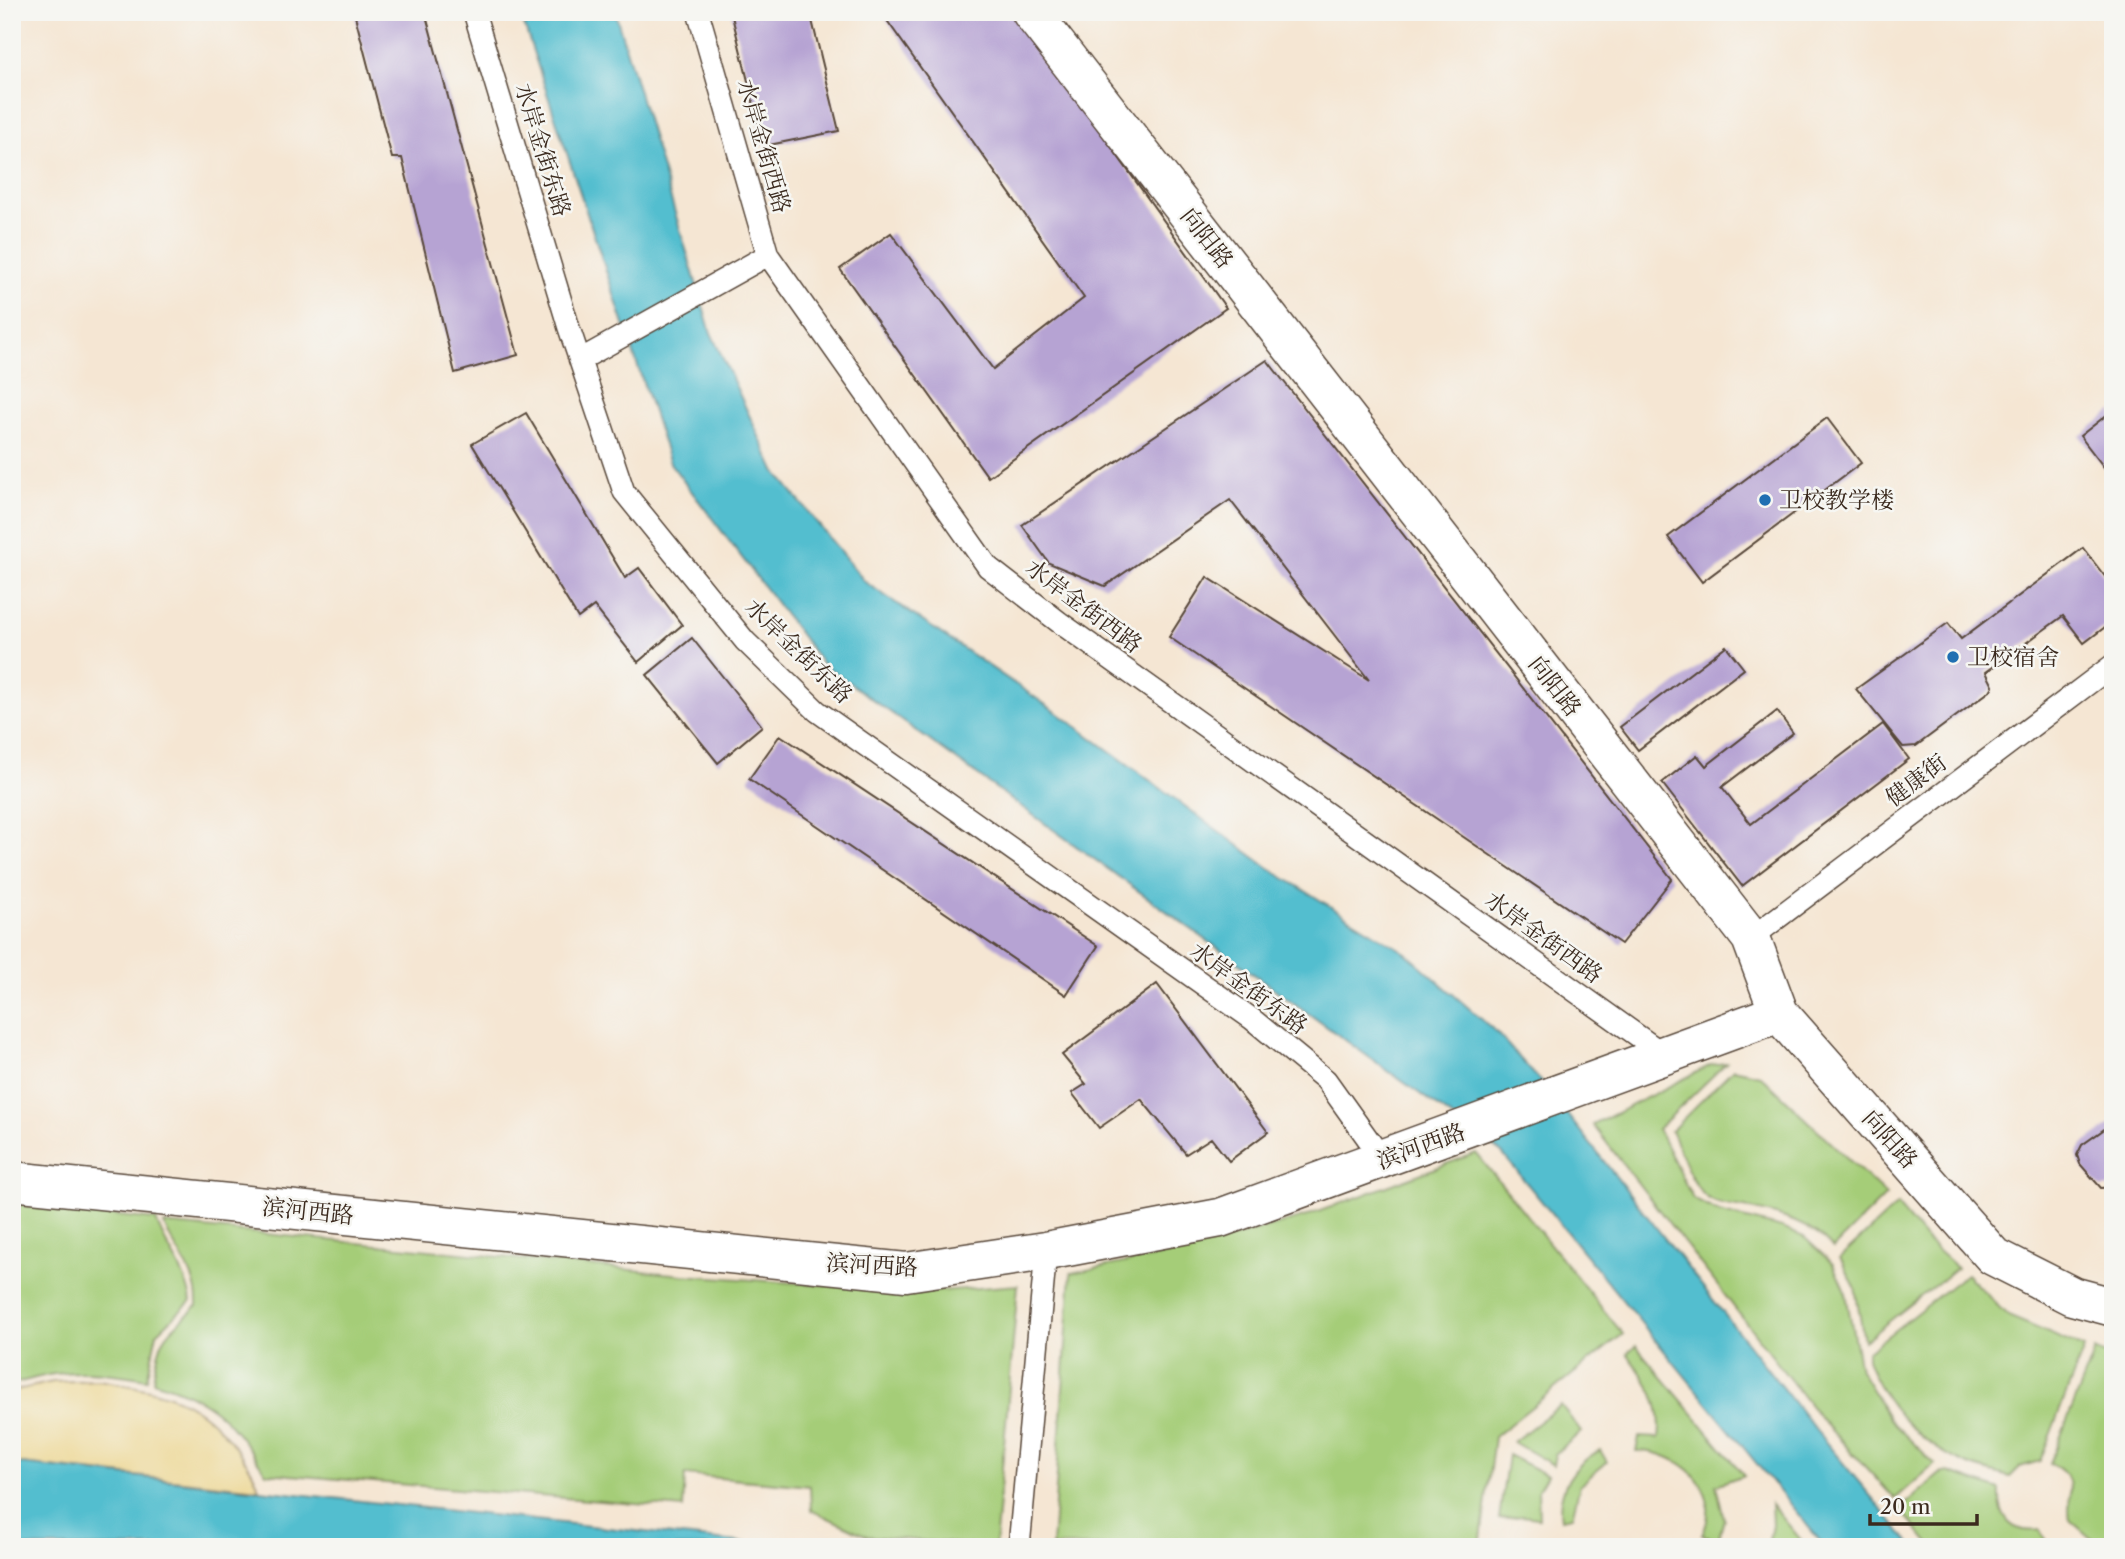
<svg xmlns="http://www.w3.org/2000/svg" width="2125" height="1559" viewBox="0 0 2125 1559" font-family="'Libre Caslon Text','Noto Serif SC',serif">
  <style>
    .green { fill: #a5cd78; stroke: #707c4b; stroke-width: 2 }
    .sand { fill: #eeda9e; stroke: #94825e; stroke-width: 2 }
    .water { fill: #53becf; stroke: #477476; stroke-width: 2 }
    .building { fill: #b6a3d3 }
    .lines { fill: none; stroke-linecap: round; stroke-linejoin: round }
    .service-casing { stroke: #574639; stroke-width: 24 }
    .tertiary-casing { stroke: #574639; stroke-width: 41 }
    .service { stroke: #fff; stroke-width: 21 }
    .tertiary { stroke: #fff; stroke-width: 38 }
    .poi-dot { fill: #1f6fb2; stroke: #f6f6f2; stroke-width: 2.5 }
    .labels { text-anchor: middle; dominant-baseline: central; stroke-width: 5; stroke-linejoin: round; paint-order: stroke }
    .street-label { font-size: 23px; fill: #3b2a1e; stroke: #f6f6f2 }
    .poi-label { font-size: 23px; fill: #3b2a1e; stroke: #f6f6f2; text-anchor: start }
  </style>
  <rect width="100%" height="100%" fill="#f6f6f2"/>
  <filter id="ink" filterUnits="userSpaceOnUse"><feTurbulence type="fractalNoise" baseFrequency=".0143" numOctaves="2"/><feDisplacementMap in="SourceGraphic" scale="14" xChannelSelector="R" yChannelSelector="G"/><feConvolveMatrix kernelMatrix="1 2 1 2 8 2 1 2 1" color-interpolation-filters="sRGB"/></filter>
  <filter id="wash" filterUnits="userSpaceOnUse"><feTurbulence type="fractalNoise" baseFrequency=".00686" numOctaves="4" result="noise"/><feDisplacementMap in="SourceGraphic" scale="28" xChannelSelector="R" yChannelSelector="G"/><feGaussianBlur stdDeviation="1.57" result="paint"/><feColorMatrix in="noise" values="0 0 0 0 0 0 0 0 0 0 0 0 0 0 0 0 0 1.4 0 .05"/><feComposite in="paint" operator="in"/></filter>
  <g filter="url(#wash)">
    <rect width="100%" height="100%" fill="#f5e6d3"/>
    <path class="green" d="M1726,1063L1658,1129L1693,1199L1719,1212L1782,1228L1804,1237L1833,1264L1846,1294L1860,1370L1890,1420L1935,1464L1895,1499L1820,1418L1593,1125L1711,1065Z
      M1733,1069L1760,1075L1886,1195L1833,1248C1811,1224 1781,1215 1750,1209C1735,1206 1715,1206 1704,1195C1689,1180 1680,1150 1671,1131Z
      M1476,1153L1623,1334L1494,1437L1480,1547L1052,1546L1071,1273L1180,1252L1304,1217Z
      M12,1204L156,1220C166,1249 186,1270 191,1301L157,1333L147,1379C117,1374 85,1369 55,1374C40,1376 26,1381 12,1384Z
      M1897,1205L1927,1241L1957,1268L1864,1341L1855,1287L1840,1258Z
      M164,1224L683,1275L926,1292L1018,1285L995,1547L867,1536L811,1510L810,1486L685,1475L683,1508L266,1473C231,1421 215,1399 153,1381C160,1334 164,1337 197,1306C198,1269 175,1255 164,1224Z
      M1966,1274L2008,1316L2084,1348L2040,1461L2020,1467L2010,1477C1995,1472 1978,1470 1964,1463C1920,1444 1883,1404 1867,1359V1352Z
      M1636,1346L1744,1475L1716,1485L1724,1519L1718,1541L1702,1534C1725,1489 1680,1450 1636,1451L1639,1437L1659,1438C1664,1403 1647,1381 1627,1353Z
      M2095,1351L2113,1357V1547H2101L2070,1520C2065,1495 2082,1479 2050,1463Z
      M1561,1405L1581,1432L1555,1454L1553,1465L1513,1442Z
      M1600,1450L1607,1462L1580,1485L1572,1517L1561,1519C1556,1490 1574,1464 1600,1450Z
      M1508,1455L1547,1475L1538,1490L1539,1518L1522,1516L1499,1519Z
      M1948,1472L2000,1490C1998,1518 2011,1534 2040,1530L2049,1547H1932L1900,1509L1940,1474Z
      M1771,1504L1807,1547H1768L1772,1524Z"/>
    <path class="sand" d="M99,1380C159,1391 196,1395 235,1447C245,1460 255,1473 259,1489L12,1463V1391L53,1382Z"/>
    <path class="water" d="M520,12H615L711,333L775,471L865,582L1058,713L1273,871L1406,953L1496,1032L1543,1084L1818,1433L1913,1547H1825L1502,1153L822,663L670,463Z
      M12,1463L783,1547H12Z"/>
    <g id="blocks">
      <path class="building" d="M354,12H425L518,355L455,373L402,158H392Z
        M731,12H810L839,131L764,146Z
        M881,12H1015L1226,308L988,477L840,269L891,233L993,369L1084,298Z
        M1267,360L1672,879L1621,944L1169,637L1207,577L1369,680L1230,500L1105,586L1049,563L1022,525Z
        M2113,410V479L2080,436Z
        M526,413L625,578L639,568L682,625L638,662L594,606L578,618L472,444Z
        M1827,418L1861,463L1702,582L1668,537Z
        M2083,548L2113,587V621L2084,643L2063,616L1986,672L1993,686L1990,691L1916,746L1903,747L1856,689L1948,623L1961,639Z
        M692,638L762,726L718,763L647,675Z
        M1726,646L1744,669L1638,750L1620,727Z
        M1777,711L1793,733L1722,787L1751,824L1883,724L1909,759L1742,886L1662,783L1697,755L1706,766Z
        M780,735L1098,946L1066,995L749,779Z
        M1157,984L1268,1132L1229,1161L1211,1138L1186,1154L1141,1099L1099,1128L1072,1093L1086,1084L1062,1055Z
        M2113,1123V1187L2101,1188L2080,1164L2077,1155L2082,1145Z"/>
    </g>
  </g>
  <g filter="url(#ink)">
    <use href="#blocks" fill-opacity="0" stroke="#574639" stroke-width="2"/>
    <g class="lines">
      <defs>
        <path id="service" d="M474,12L569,328L624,492L745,641L817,711L1252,1019L1326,1080L1383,1160
          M698,12L768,255L988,567L1059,622L1666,1056
          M580,360L768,255
          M1751,938L2113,665
          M1019,1547L1046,1251"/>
        <path id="tertiary" d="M1031,12L1751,938L1779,1013L1993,1256L2072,1296L2113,1307
          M12,1181L906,1272L1046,1251L1220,1218L1779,1013"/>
      </defs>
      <use href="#service" class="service-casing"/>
      <use href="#tertiary" class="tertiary-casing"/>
      <use href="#service" class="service"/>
      <use href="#tertiary" class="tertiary"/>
    </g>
  </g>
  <g class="poi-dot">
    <circle cx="1765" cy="500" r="7"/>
    <circle cx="1953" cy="657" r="7"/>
  </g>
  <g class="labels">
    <g class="street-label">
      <text transform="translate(764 146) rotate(74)">水岸金街西路</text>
      <text transform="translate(543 150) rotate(73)">水岸金街东路</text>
      <text transform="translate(1207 238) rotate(52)">向阳路</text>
      <text transform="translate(1084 606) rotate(37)">水岸金街西路</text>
      <text transform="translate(799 651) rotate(44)">水岸金街东路</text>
      <text transform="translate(1555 686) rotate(52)">向阳路</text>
      <text transform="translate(1916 780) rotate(-37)">健康街</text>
      <text transform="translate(1544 937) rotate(36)">水岸金街西路</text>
      <text transform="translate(1249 988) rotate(36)">水岸金街东路</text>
      <text transform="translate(1890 1139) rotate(48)">向阳路</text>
      <text transform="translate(1421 1146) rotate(-20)">滨河西路</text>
      <text transform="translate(308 1211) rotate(6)">滨河西路</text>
      <text transform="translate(872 1265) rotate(3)">滨河西路</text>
    </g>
    <g class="poi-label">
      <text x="1779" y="500">卫校教学楼</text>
      <text x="1967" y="657">卫校宿舍</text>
    </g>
  </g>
  <rect width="2125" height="1559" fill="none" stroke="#f6f6f2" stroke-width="42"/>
  <path d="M1870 1514v10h107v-10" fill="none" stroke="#3b2a1e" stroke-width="3.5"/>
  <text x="1880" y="1514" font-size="21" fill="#3b2a1e" stroke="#f6f6f2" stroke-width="5" paint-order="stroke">20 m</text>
</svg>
